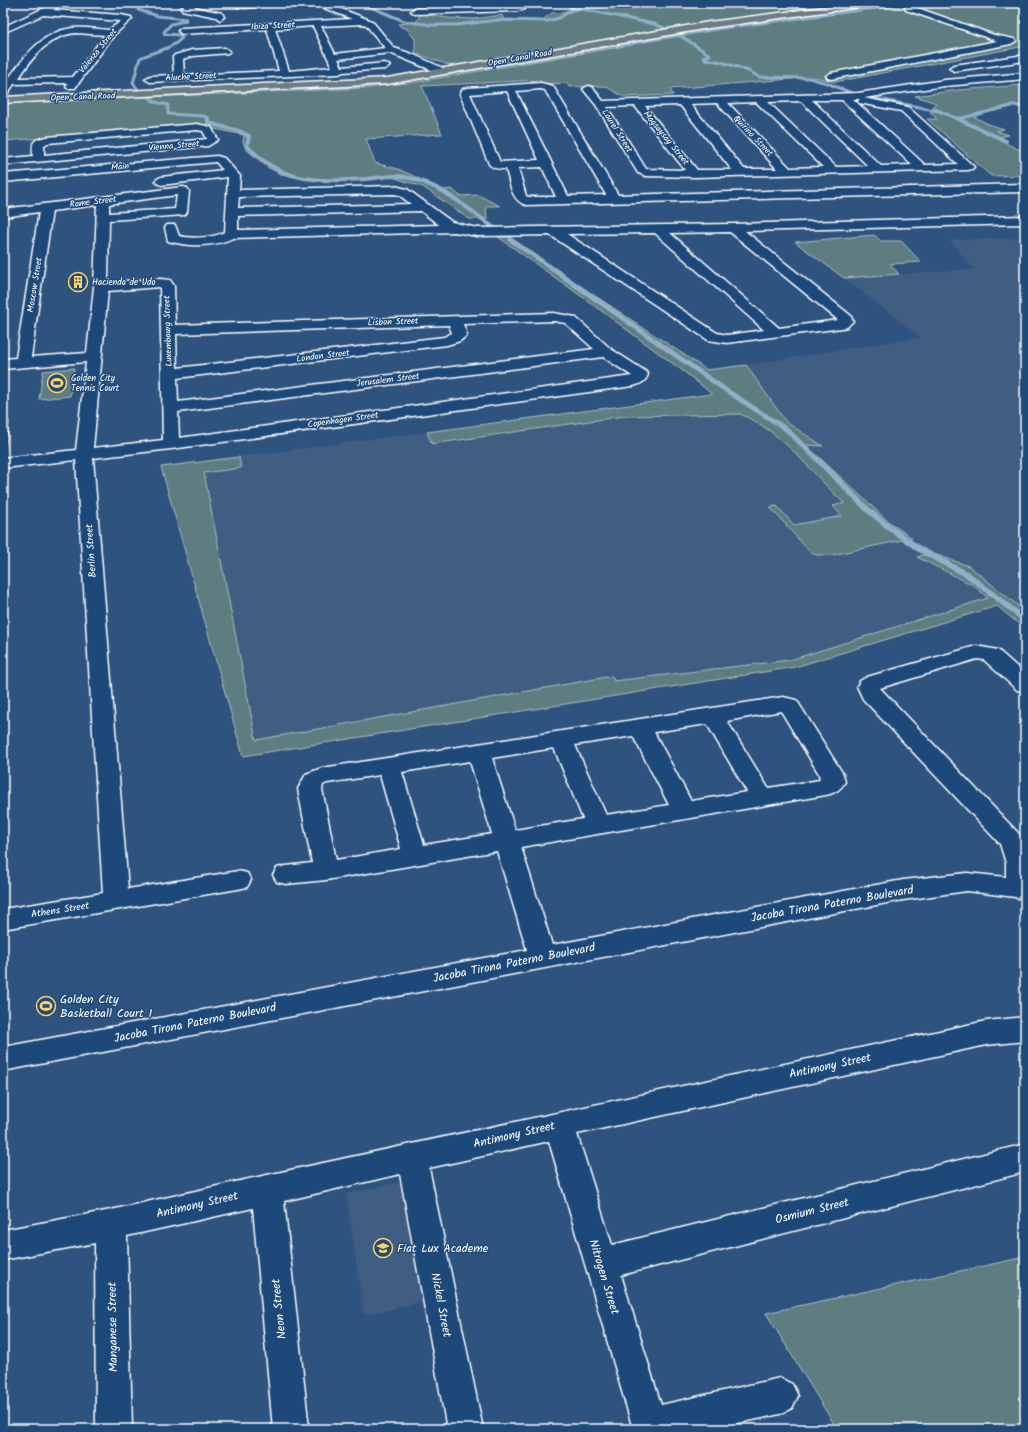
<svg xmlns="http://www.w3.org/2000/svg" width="1028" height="1432" viewBox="0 0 1028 1432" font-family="Kalam,sans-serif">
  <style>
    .built { fill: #415d82 }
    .green { fill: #5d7d81; stroke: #aebec0 }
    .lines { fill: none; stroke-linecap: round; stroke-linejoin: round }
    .stream-far3 { stroke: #90b0c8; stroke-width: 3 }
    .stream-far2 { stroke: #90b0c8; stroke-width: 4 }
    .stream-far1 { stroke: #90b0c8; stroke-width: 5 }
    .stream { stroke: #90b0c8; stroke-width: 6 }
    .minor-casing { stroke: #fff; stroke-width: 3 }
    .major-casing { stroke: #fff; stroke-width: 3 }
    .minor { fill: #1f4a7a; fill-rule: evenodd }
    .major { fill: #6c7e84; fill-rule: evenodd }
    .shaded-wall { fill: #4c5263; stroke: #fff }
    .labels { text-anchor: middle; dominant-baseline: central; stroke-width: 3; stroke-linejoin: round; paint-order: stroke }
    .far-street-label { font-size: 9px; fill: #fff; stroke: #1f4a7a }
    .far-poi-label { font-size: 9px; fill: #fff; stroke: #1f4a7a; text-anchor: start }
    .street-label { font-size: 10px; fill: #fff; stroke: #1f4a7a }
    .near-street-label { font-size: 12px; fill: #fff; stroke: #1f4a7a }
    .near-poi-label { font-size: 12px; fill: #fff; stroke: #1f4a7a; text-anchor: start }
  </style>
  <rect width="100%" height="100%" fill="#2e537e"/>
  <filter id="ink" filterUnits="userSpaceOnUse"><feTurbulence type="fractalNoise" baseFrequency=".025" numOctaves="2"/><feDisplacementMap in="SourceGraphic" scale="8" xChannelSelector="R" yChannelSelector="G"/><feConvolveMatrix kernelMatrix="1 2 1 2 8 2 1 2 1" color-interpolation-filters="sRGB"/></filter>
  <g filter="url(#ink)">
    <path class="built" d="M1025,238V611L969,566L917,557L973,585L997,606L795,667L243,756L161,467L713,394L760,417L878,524L911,538L889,522L806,444L822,446L786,422L746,365L920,337L844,278L974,269L949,240Z
      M400,1182L422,1302L364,1315L346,1194Z"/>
    <path class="green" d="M609,3H860L454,67L415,53V39L406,28H403L398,24L416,22L421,14L448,18L474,19L502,15L504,21H541L552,13H561L572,8H600L604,6H622Z
      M887,3H1025V47H1020L835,82L815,77L670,89L673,95L624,97L605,86L569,87L567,83L541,84L540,80L422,86L442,134L366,139L375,163L398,169L444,190L452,189L460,196L478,195L500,206H486L487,219H469L423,187L392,177L348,181L306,179L281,174L267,167L246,149L243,142L244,135L200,126L3,141V103L371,87L415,82L631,45L660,36L714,26Z
      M1025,85V109L1016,106L973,116L988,124L1004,129L997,131L1009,135L999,137V139L1015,148L1025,151V175L991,176L927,119H937L930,112L942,111L932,107L936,103L915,96L958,90Z
      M874,235L881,241H901L921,262L890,264L899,274L844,278L795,242Z
      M498,237H510L591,293L707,370L746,365L786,422L823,446L806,445L889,522L912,538L832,555H816L809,551L770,507L777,506L794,525L842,516L833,506L844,503C810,472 784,432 740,414L624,416L432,444L427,432L712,394L687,374L588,301Z
      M74,368L70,396L39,399L43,371Z
      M239,457L241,468L204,473L256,740L612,676L614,681L790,660L988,598L973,585L917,557L931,553L969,566L1022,609L1025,611V629L997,606L795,667L243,756L161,467Z
      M1025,1257V1429H837L766,1313Z"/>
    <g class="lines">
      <path class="stream-far3" d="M361,3L404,21L432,25H456L498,20L547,21L559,18L572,10L582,9L654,24L669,30
        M679,35L710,55L703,57L705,59L722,62L749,71L759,77L809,78L827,83L854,94L939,111L958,119
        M139,91L133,83L140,58C154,51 171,50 182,38L180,35L165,34L164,32L171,24L185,21L186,19L158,16L138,10V8L157,3
        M147,95L155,102L168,105V114L204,116L208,119
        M73,99L370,87L723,28L914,3
        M958,119L1015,105L1025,108"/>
      <path class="stream-far2" d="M208,118V123L239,131L249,136L247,146C255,153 263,162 273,167C300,183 335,181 366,179C379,178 392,174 405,177C440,183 469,210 497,230
        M956,118L1006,141
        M958,119L960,118
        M510,240L556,271"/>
      <path class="stream-far1" d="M554,270L727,391L786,429L823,465"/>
      <path class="stream" d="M822,464L867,509L889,527L919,549L968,575L1025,620"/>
      <defs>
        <path id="minor" d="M55,3L59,6L53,10L121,15L131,17L132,19L114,35L75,88H67L66,86L68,83L14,84L8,93L3,94L4,84L3,78H9C25,56 42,32 72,28C84,27 97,29 109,30L121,21L43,15L3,33V27ZM76,33L105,35L73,77L19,78C32,58 49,35 76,33Z
          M189,3H200L194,7L222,13L224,17L220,20L216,17L182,10L181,8Z
          M230,3H279L275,5L244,8L231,5Z
          M323,3H331V5L372,21L394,48L412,54L445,69L447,71L442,74L439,73L390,53L338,59L342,67L385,63L390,66L385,69L343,72L339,74L150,82L145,79L150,76L174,75L173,57L175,55L192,50L225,48L230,51L228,53L193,56L183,59L184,75L279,71L267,29L182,34L178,31L182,28L352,19L324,8ZM363,24L366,25L385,48L335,54L321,26ZM313,26L332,67L289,71L275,29Z
          M519,3H527L525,9L517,11L415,14L411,11L415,8L517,5Z
          M569,3H577V4L573,6H570Z
          M909,5L994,35L1014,39L1016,41L1011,44L831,79L828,78L826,76L831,73L997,41L906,10L905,8L906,6Z
          M1025,55V61L954,71L949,68L954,65Z
          M1025,73V79L945,86L864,98L908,107L972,165L974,167L972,169L968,170L695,177L646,176L638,173L596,105L583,89L588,86L592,87L603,101L858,93L945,80ZM853,99H860L858,101L859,103L901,111L958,164L925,165ZM812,100H842L912,165L881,166ZM801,101L868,166L836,167L768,102ZM756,102L823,167L790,168L728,103ZM717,103L777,169H744L690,104ZM680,105L732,170H697L645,106ZM635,106L685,170L646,169L607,107Z
          M541,83L553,86L554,88L618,195L1025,184V192L526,205C511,201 510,182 506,169C501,169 493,169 489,164L460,94L463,89L467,88ZM541,89L545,90L606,195L568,196L516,91ZM507,91L539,160L500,162L470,94ZM542,167L556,197H528L526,196L518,168Z
          M197,124L211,127L218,140L208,146L3,165V159L33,156C32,141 32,140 47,137ZM197,130L203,131L207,139L44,155V145L48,143Z
          M217,156L224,158L240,176L239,190L394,186L407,189L452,222L477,228L733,224L1025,216V224L745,231L850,315L853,321L847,327L842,328L727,343L708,340L550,235L477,236L455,232L233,238C214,247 189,247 168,241L165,228L167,225H175L179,236C193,239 212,238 225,232L228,177L161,185L157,183L155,181L157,179L161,177L223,170L216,162L3,182V174ZM394,194L399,195L411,204L238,208L239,197ZM421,211L439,225L238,230V216ZM730,232L838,320L779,328L670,233ZM655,233L764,330L727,335L717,333L567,234Z
          M183,187L187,188L189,191L187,212L185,215L109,220L108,282L160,279L170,280L174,286L175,325L554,313L575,317L611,349L645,371L648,374C646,382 640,384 633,386L171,449L93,458L128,889L238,871L247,873L251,880L247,887L238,889L3,929V909L103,893L76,460L3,468V458L76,450L86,362L3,369V359L16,358L39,212L3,217V209ZM177,195L175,209L109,213V204ZM97,205L94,287L87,353L31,357L52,211ZM160,287L163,440L93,448L108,291ZM554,321L565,323L594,349L178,402L177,378L447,345L460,341L467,335L463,324ZM449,325L452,333L444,337L177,368L176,334ZM603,357L632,376L179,438L178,412Z
          M976,646L998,650L1025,674V692L1017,690L984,660L977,659L880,688L1019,834L1025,847V901L1015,897L967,891L903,900L3,1071V1047L527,950L497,851L326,880L286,884L277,882L273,875L277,868L286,866L312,863L298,789L306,774L322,768L783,697L796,700L799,704L843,774L845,782C840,790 835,793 826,795L521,847L552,945L903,880L967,873L1006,877V863L1000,844L863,699L857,686L860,681L867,677ZM781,711L819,774L820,780L768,788L727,721ZM707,724L747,792L691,801L654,732ZM633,736L669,805L606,815L575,745ZM554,748L583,819L515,830L492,758ZM470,761L492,834L424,845L402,772ZM380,775L401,849L336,860L322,789L323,785L327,783Z
          M1025,1017V1041L986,1045L577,1134L612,1245L1025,1144V1172L621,1275L661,1405L780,1378L792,1384L798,1396L792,1408L780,1414L711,1429H633L549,1141L429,1168L483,1429H447L400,1174L284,1201L309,1429H273L253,1208L127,1236L132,1429H96L95,1243L3,1260V1230L111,1210L267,1175L986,1021Z"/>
        <path id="major" d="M856,3H879L875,5L709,28L387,84L3,103V97L387,78L709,22Z"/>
      </defs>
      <use href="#minor" class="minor-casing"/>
      <use href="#major" class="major-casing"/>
      <use href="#minor" class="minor"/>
      <use href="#major" class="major"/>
    </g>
    <path class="shaded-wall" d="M4,405L9,423L4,456L3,457V410Z"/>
  </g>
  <defs>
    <symbol id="building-ring" viewBox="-11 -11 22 22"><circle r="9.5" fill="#1f4a7a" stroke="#ffd166" stroke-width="1.5"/><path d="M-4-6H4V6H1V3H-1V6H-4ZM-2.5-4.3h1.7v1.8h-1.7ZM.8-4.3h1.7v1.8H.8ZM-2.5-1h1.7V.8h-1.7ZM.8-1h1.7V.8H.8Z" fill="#ffd166"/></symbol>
    <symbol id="stadium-ring" viewBox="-11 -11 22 22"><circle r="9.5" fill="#1f4a7a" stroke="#ffd166" stroke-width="1.5"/><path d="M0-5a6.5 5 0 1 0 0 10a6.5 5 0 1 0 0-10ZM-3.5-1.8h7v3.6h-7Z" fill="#ffd166"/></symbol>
    <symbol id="school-ring" viewBox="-11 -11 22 22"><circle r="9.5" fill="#1f4a7a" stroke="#ffd166" stroke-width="1.5"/><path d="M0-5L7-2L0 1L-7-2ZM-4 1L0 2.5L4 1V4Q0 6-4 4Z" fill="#ffd166"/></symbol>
  </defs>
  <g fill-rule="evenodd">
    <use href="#building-ring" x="67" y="271" width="22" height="22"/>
    <use href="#stadium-ring" x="46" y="372" width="22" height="22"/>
    <use href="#stadium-ring" x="35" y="995" width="22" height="22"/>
    <use href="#school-ring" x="372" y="1237" width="22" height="22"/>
  </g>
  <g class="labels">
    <g class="far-street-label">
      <text transform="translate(273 26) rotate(-3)">Ibiza Street</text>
      <text transform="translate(98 51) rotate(-51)">Valenza Street</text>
      <text transform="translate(520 58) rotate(-10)">Open Canal Road</text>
      <text transform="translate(191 77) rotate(-3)">Aluche Street</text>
      <text transform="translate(83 97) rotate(-2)">Open Canal Road</text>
      <text transform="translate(617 131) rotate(58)">Laurel Street</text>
      <text transform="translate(753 136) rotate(46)">Quirino Street</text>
      <text transform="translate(666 138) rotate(51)">Magsaysay Street</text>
      <text transform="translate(174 146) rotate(-5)">Vienna Street</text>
      <text transform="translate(120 167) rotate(-5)">Main</text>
      <text transform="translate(93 202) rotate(-7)">Rome Street</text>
      <text transform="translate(35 285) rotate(-81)">Moscow Street</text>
      <text transform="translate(393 322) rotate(-2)">Lisbon Street</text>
      <text transform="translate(168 331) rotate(-92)">Luxembourg Street</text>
      <text transform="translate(323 356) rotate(-7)">London Street</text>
      <text transform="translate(388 380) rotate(-7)">Jerusalem Street</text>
      <text transform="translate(343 420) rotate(-8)">Copenhagen Street</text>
    </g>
    <g class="far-poi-label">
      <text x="92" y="282">Hacienda de Udo</text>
      <text x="71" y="378">Golden City<tspan x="71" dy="10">Tennis Court</tspan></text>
    </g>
    <g class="street-label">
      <text transform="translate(91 551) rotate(-94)">Berlin Street</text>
      <text transform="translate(60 910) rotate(-9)">Athens Street</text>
    </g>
    <g class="near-street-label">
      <text transform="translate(832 904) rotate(-10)">Jacoba Tirona Paterno Boulevard</text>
      <text transform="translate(514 963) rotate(-11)">Jacoba Tirona Paterno Boulevard</text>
      <text transform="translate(195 1023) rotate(-11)">Jacoba Tirona Paterno Boulevard</text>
      <text transform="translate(830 1066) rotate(-12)">Antimony Street</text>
      <text transform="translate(514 1135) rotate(-13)">Antimony Street</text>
      <text transform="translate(197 1205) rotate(-13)">Antimony Street</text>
      <text transform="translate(812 1211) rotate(-14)">Osmium Street</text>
      <text transform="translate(604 1277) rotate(73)">Nitrogen Street</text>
      <text transform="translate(441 1305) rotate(79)">Nickel Street</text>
      <text transform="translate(279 1309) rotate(-96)">Neon Street</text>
      <text transform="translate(113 1327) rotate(-91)">Manganese Street</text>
    </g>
    <g class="near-poi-label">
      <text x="60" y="999">Golden City<tspan x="60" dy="14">Basketball Court 1</tspan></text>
      <text x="397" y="1248">Fiat Lux Academe</text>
    </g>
  </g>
  <rect width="1028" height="1432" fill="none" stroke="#1f4a7a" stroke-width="16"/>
  <rect x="8" y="8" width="1012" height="1416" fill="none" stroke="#fff" stroke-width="1.5" filter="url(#ink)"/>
</svg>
